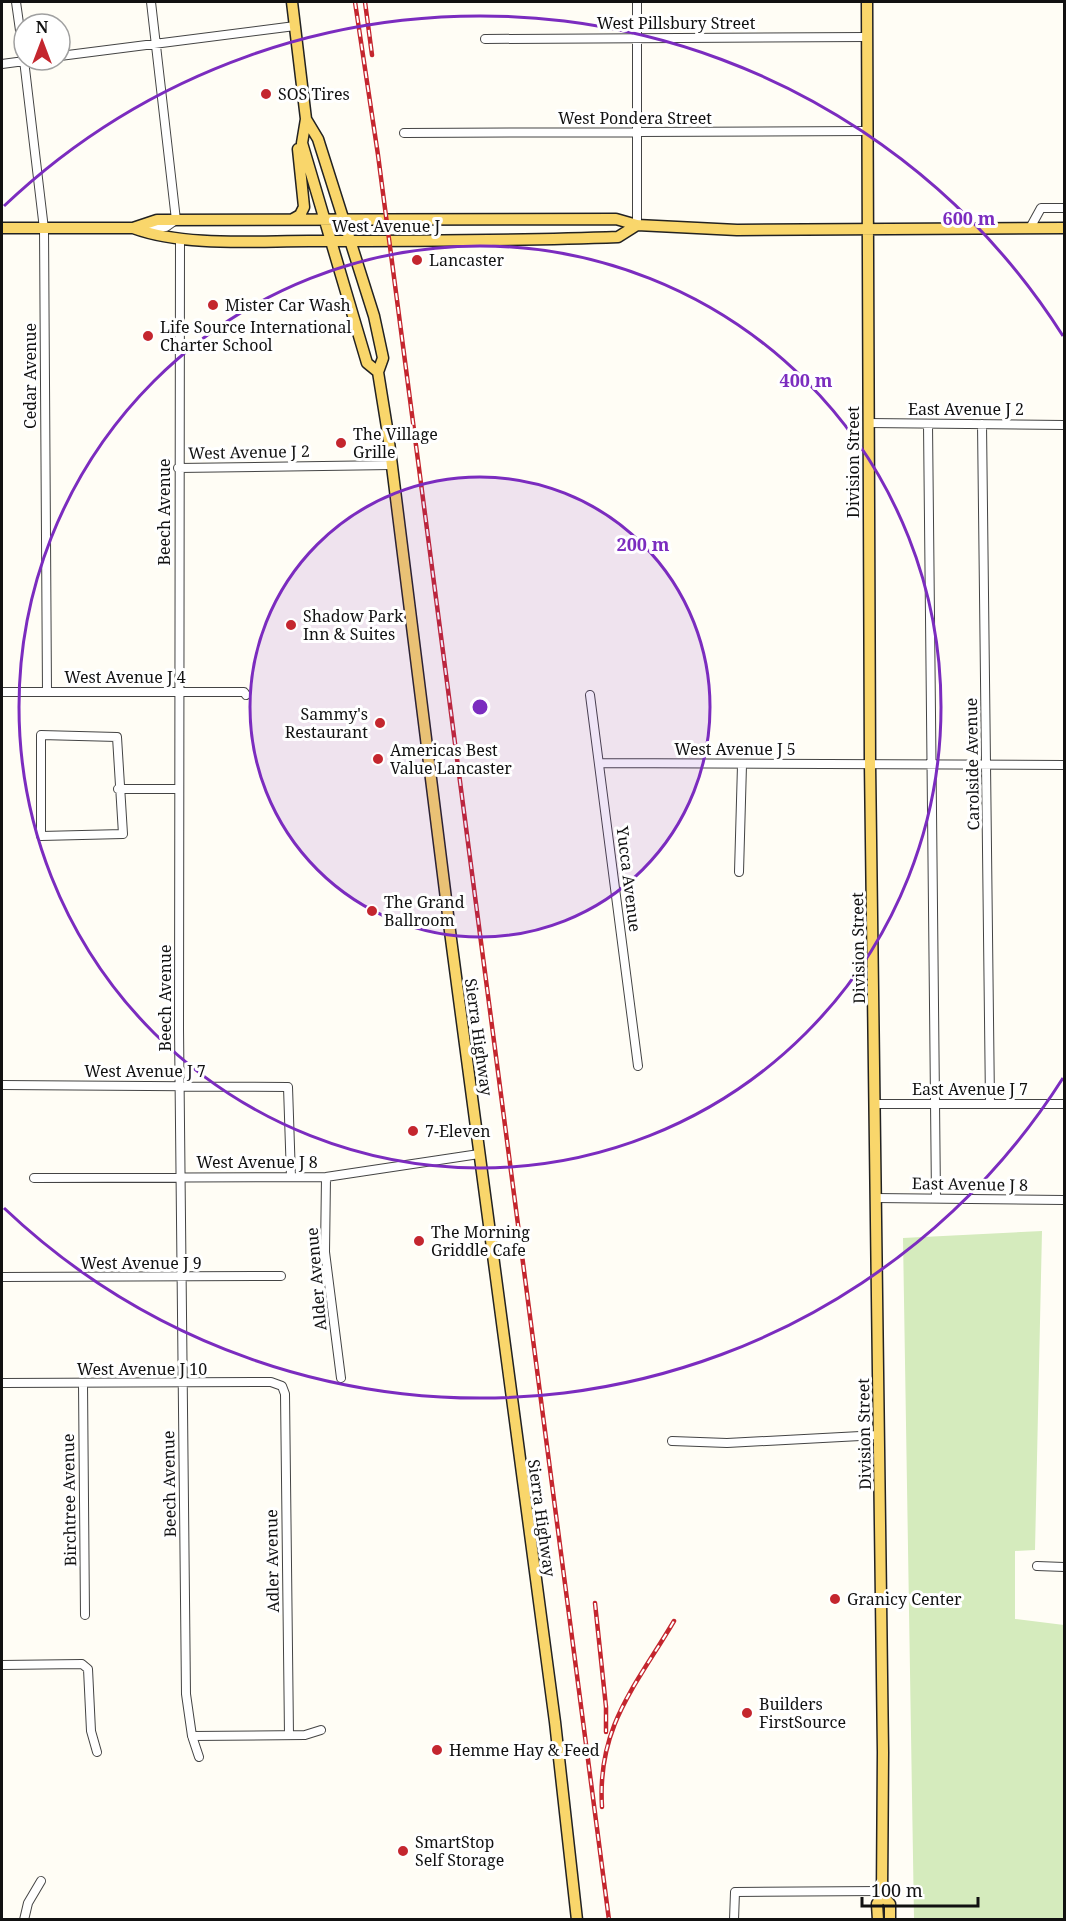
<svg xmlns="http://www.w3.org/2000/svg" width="1066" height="1921" viewBox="0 0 1066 1921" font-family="'Noto Serif',serif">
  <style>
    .green { fill: #d5ebbd }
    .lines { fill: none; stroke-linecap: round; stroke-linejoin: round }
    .minor-casing { stroke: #444; stroke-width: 10 }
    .major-casing { stroke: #222; stroke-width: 13 }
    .minor { stroke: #fff; stroke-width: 8 }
    .major { stroke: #f9d66b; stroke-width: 10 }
    .rail-casing { stroke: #c4262e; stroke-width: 4.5 }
    .rail { stroke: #fff; stroke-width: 2; stroke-dasharray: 7; stroke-linecap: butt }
    .ring { fill: none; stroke: #7b2cbf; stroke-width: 3 }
    .poi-dot { fill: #c4262e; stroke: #fff; stroke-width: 2 }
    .labels { text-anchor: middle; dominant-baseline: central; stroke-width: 6; stroke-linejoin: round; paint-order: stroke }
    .street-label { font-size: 16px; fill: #111; stroke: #fff }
    .poi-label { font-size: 16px; fill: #111; stroke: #fff; text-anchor: start }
    .centre { fill: #7b2cbf; stroke: #fff; stroke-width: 3 }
    .ring-label { font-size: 18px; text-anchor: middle; font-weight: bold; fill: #7b2cbf; stroke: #fff; stroke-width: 6; stroke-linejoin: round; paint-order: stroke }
  </style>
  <rect width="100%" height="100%" fill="#fffdf5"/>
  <path class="green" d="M1042,1231L1035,1550L1015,1551V1619L1064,1625V1919H914L903,1238Z"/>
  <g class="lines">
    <defs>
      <path id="minor" d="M16,2L24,59
        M485,39L867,37
        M60,56L295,26
        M24,60L44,229L47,692
        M2,64L32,60
        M404,133L867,131
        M637,225V2
        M141,228L166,227L176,220L151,2
        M1030,228L1041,208H1064
        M180,238L179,1029L186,1694L192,1736L199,1757
        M868,423L1064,425
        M928,424L936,1198
        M982,424L990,1104
        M178,468L392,465
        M2,692H244L246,695
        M590,695L638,1066
        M41,735L117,737L123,834L41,836Z
        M599,763L1064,765
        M118,789H179
        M739,872L742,765
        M2,1085L288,1087L291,1177
        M875,1104H1064
        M326,1177L325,1252L341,1378
        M34,1178L326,1177L479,1154
        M875,1198L1064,1200
        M2,1277L281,1276
        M2,1383L271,1382L282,1386L285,1394L289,1735
        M83,1384L85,1615
        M672,1441L727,1443L879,1435
        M1037,1566L1064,1567
        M2,1665L82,1664L88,1669L91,1731L97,1752
        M192,1736L305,1735L321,1730
        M24,1920L28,1903L41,1881
        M734,1920L735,1892L882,1891"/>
      <path id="major" d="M292,2L306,119L302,143L367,363L378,372
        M867,2L870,764L883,1752L882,1895L877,1904L878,1920
        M306,119L318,139L374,316L383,358L378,372L388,434L451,939L555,1722L577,1920
        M293,219L300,215L304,207L298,149
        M2,228H133L157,220L616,219L637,225L737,230L1064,228
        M133,228C185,247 254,241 309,241C412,241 515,241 618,237L637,225
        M882,1895L890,1904V1920"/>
    </defs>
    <use href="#minor" class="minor-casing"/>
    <use href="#major" class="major-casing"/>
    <use href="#minor" class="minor"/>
    <use href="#major" class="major"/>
    <defs>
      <path id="rail" d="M355,2L378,155L609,1920
        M365,2L372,55
        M595,1603L606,1707V1732
        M602,1807C597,1727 635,1687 674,1621"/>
    </defs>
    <use href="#rail" class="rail-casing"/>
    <use href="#rail" class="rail"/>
  </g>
  <circle cx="480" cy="707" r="230" fill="#7b2cbf" fill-opacity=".12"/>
  <g class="ring">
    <circle cx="480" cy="707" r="230"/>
    <circle cx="480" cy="707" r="461"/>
    <path d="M1063 1078A691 691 0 0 1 4 1208M4 206A691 691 0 0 1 1063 336"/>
  </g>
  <g class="poi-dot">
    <circle cx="266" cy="94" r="6"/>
    <circle cx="417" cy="260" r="6"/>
    <circle cx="213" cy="305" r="6"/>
    <circle cx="148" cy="336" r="6"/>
    <circle cx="341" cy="443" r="6"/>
    <circle cx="291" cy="625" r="6"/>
    <circle cx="380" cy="723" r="6"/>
    <circle cx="378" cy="759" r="6"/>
    <circle cx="372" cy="911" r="6"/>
    <circle cx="413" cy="1131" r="6"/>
    <circle cx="419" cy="1241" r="6"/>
    <circle cx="835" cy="1599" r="6"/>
    <circle cx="747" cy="1713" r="6"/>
    <circle cx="437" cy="1750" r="6"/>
    <circle cx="403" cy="1851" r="6"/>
  </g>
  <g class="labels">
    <g class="street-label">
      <text x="676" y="23">West Pillsbury Street</text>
      <text x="635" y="118">West Pondera Street</text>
      <text x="386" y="226">West Avenue J</text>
      <text transform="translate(30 376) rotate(-90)">Cedar Avenue</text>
      <text x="966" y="409">East Avenue J 2</text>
      <text transform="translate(249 452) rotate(-1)">West Avenue J 2</text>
      <text transform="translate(853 462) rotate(-90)">Division Street</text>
      <text transform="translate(164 512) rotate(-90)">Beech Avenue</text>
      <text x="125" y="677">West Avenue J 4</text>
      <text x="735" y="749">West Avenue J 5</text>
      <text transform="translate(972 764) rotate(-91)">Carolside Avenue</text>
      <text transform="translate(629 879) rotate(83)">Yucca Avenue</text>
      <text transform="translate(858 948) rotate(-91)">Division Street</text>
      <text transform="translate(165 998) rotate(-90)">Beech Avenue</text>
      <text transform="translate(479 1037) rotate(82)">Sierra Highway</text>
      <text x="145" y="1071">West Avenue J 7</text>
      <text x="970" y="1089">East Avenue J 7</text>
      <text x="257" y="1162">West Avenue J 8</text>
      <text transform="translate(970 1184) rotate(1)">East Avenue J 8</text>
      <text x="141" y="1263">West Avenue J 9</text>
      <text transform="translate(316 1279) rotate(-95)">Alder Avenue</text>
      <text x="142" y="1369">West Avenue J 10</text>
      <text transform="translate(864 1434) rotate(-91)">Division Street</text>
      <text transform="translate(169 1484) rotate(-91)">Beech Avenue</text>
      <text transform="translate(69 1500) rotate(-91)">Birchtree Avenue</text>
      <text transform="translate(542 1518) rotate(82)">Sierra Highway</text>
      <text transform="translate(272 1561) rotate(-91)">Adler Avenue</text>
    </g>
    <g class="poi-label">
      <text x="278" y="94">SOS Tires</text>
      <text x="429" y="260">Lancaster</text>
      <text x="225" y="305">Mister Car Wash</text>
      <text x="160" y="327">Life Source International<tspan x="160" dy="18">Charter School</tspan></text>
      <text x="353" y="434">The Village<tspan x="353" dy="18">Grille</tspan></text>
      <text x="303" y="616">Shadow Park<tspan x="303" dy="18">Inn &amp; Suites</tspan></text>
      <text x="368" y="714" text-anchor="end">Sammy's<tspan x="368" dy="18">Restaurant</tspan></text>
      <text x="390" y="750">Americas Best<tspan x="390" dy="18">Value Lancaster</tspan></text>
      <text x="384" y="902">The Grand<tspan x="384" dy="18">Ballroom</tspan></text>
      <text x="425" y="1131">7-Eleven</text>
      <text x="431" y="1232">The Morning<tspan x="431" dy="18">Griddle Cafe</tspan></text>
      <text x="847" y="1599">Granicy Center</text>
      <text x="759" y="1704">Builders<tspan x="759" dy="18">FirstSource</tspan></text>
      <text x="449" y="1750">Hemme Hay &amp; Feed</text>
      <text x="415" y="1842">SmartStop<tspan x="415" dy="18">Self Storage</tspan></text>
    </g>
  </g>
  <circle cx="480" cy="707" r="9" class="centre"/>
  <g class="ring-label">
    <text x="969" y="225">600 m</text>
    <text x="806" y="387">400 m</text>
    <text x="643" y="551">200 m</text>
  </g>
  <rect width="1066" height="1921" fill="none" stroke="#111111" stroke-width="6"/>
  <g transform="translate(42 42)"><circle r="28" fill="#ffffff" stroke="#a0a0a0" stroke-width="1.5"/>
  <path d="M0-4.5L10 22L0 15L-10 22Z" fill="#c4262e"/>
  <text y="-9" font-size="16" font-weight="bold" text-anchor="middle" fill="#111111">N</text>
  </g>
  <path d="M862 1897v9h116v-9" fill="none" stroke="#111111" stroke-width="3"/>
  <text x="871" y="1897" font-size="18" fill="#111111" stroke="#ffffff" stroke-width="4.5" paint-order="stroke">100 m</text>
</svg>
